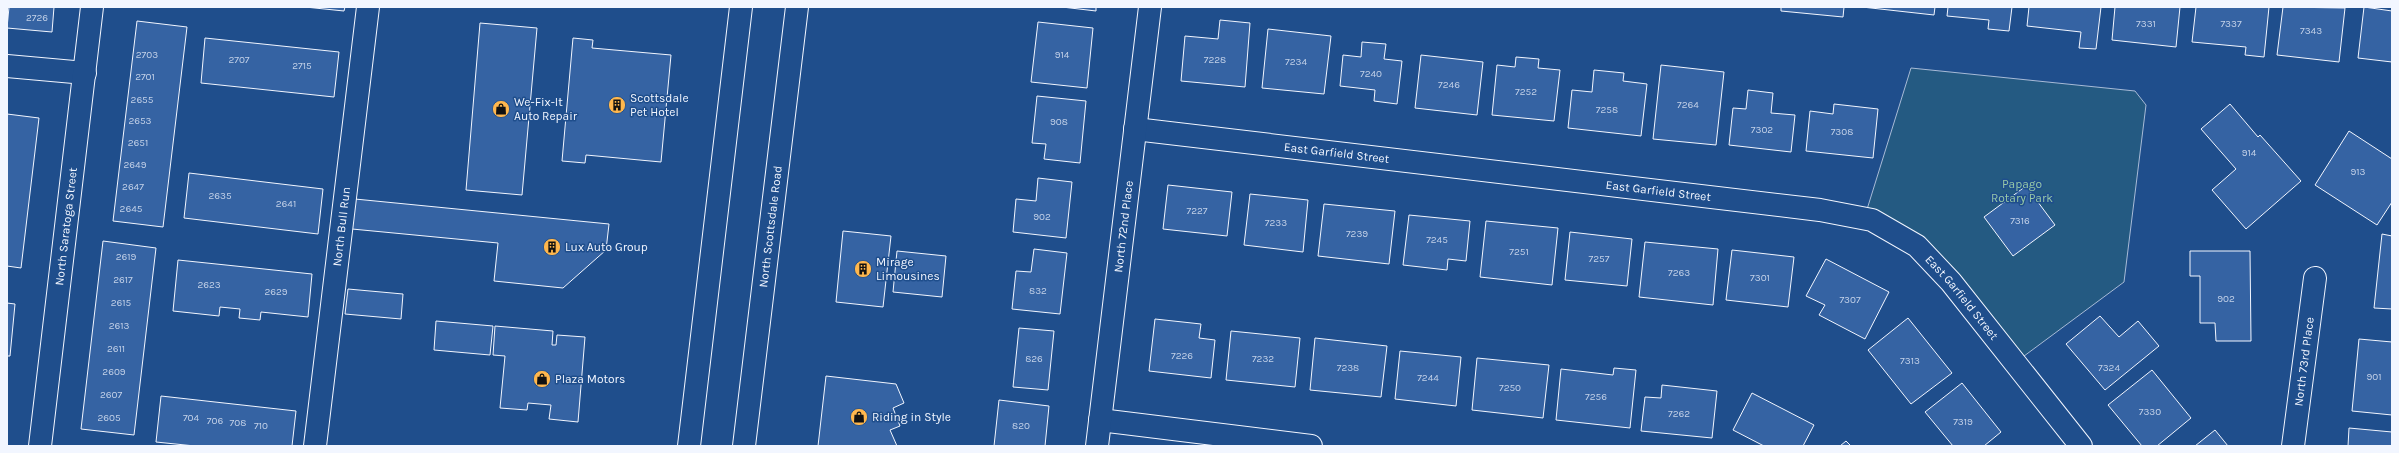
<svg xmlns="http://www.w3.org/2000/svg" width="2399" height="453" viewBox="0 0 2399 453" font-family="Karla,sans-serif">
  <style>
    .green { fill: #245a82; stroke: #a8bbd7 }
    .building { fill: #3563a3; stroke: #f2f6ff }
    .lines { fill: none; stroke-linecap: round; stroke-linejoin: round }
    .street-casing { stroke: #f2f6ff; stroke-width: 24 }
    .primary-casing { stroke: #f2f6ff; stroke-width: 24 }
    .street { stroke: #1f4e8c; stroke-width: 22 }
    .primary { stroke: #1f4e8c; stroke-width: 22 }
    .labels { text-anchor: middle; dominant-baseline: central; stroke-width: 3; stroke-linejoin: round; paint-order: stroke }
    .number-label { font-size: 10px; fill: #c3d1e8 }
    .poi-label { font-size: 12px; fill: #f2f6ff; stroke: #1f4e8c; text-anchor: start }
    .street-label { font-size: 12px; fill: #f2f6ff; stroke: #1f4e8c }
    .park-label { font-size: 12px; fill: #97c8a6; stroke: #1f4e8c }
  </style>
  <rect width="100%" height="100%" fill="#1f4e8c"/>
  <path class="green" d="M1911,68L2135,91L2146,105L2124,282L2016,362L1950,279L1864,219Z"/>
  <path class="building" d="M9,7H54L52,32L7,28Z
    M305,7H345L344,11Z
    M1062,7H1096V11Z
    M1781,7H1844L1843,17L1781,11Z
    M1862,7H1935L1934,15Z
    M1948,7H2012L2009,31L1988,29L1989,20L1947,16Z
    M2029,7H2101L2096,49L2079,48L2081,32L2027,26Z
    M2115,7H2180L2176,47L2112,40Z
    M2196,7H2269L2264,57L2245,55L2246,47L2192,42Z
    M2283,7L2345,8L2339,62L2277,55Z
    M2364,7L2392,11V62L2358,58Z
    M1220,20L1250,23L1245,87L1181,81L1185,36L1218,39Z
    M137,21L187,27L163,227L113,221Z
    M1038,22L1093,28L1087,88L1031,82Z
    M480,23L537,28L522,195L466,190Z
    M1268,29L1331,36L1324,94L1262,88Z
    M205,38L339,52L334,97L201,83Z
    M573,38L593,40L592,48L671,55L661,162L586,155L585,163L562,161Z
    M1362,42L1386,44L1384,59L1402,61L1397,104L1374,101L1375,90L1340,86L1343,55L1361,57Z
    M1421,55L1483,62L1477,115L1415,108Z
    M1516,57L1539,59L1538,68L1560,70L1554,121L1492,115L1497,65L1515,67Z
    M1661,65L1724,72L1716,145L1653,139Z
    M1594,70L1624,73L1623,81L1647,84L1641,136L1568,128L1572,90L1592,92Z
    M1748,90L1773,93L1771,113L1795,115L1791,152L1729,145L1733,108L1746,109Z
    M1037,96L1086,101L1080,163L1044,159L1046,144L1032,143Z
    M1834,104L1878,109L1873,158L1806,151L1810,111L1833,114Z
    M2230,104L2258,137L2260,135L2301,181L2246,229L2212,190L2236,169L2201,129Z
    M7,114L39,118L21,268L7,266Z
    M2349,131L2392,159V202L2377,225L2315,185Z
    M189,173L323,189L318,234L184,218Z
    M1038,178L1072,182L1066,238L1013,232L1016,199L1036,201Z
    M1168,185L1232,192L1227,236L1163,229Z
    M2026,186L2055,225L2013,256L1984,217Z
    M1250,194L1308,200L1303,252L1244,245Z
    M355,199L609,224L606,250L563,288L494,281L498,243L352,229Z
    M1324,204L1395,211L1389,264L1318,256Z
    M1409,215L1470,221L1466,261L1448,259L1447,270L1403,265Z
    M1486,221L1558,228L1552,285L1480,277Z
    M843,231L891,236L883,307L836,302Z
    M1570,232L1632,239L1627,286L1565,280Z
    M2382,234L2392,236V309L2374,308Z
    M103,241L156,248L134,435L81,429Z
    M1645,242L1718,249L1713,305L1639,297Z
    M1034,249L1067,253L1060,314L1012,309L1016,271L1031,272Z
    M1732,250L1794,257L1788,307L1726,300Z
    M897,251L946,256L942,297L893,292Z
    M2190,251H2250L2251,341H2216L2215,323H2200V276H2190Z
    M1826,259L1889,292L1865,339L1819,315L1825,305L1806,296Z
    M178,260L312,274L308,317L261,312L260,320L239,318L240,309L220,307L219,316L173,311Z
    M348,289L403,294L401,319L345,314Z
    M7,303L15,304L10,356H7Z
    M2100,316L2119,337L2138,321L2159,346L2105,390L2066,344Z
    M1908,318L1952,373L1911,404L1868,350Z
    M1155,319L1201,324L1199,338L1215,340L1211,378L1149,371Z
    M436,321L493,326L490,355L434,350Z
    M495,326L553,331L552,345H556L557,335L585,337L578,422L549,419L551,405L528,403L527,410L500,408L505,356L493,355Z
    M1019,328L1054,331L1048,390L1013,387Z
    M1231,331L1300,338L1295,387L1226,380Z
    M1315,338L1387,346L1381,397L1310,390Z
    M2359,339L2392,342V415L2352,411Z
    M1400,351L1461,357L1456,406L1395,399Z
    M1477,358L1549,365L1543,418L1472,410Z
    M1614,368L1636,370L1630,428L1556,420L1561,369L1613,375Z
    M2152,370L2191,418L2157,446H2142L2108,405Z
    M826,376L896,384L904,403L893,408L900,426L890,430L897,446H818Z
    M1962,383L2001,432L1984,446H1953L1925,412Z
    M1662,385L1717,391L1712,438L1641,431L1645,397L1661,398Z
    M1752,393L1814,425L1803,446H1764L1733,430Z
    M161,396L296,411L292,446H195L156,442Z
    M999,400L1049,406L1045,446H994Z
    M2349,428L2392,432V446H2348Z
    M2215,430L2228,446H2195Z
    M1846,441L1851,446H1840Z"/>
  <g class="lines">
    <defs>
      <g id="street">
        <path d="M7,66L85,73"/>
        <path id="s1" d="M1135,129L1820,210L1872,220L1917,246L1951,282L2081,446"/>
        <path d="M1100,420L1311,446"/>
        <path id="s2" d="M40,446L92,7"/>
        <path id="s3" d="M315,446L368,7"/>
        <path id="s4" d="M1097,446L1150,7"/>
        <path id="s5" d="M2293,446L2315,278"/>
      </g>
      <g id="primary">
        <path d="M689,446L741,7"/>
        <path id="s6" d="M744,446L797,7"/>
      </g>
    </defs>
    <use href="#street" class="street-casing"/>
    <use href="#primary" class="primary-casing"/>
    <use href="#street" class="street"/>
    <use href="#primary" class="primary"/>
  </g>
  <defs>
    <symbol id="building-disc" viewBox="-11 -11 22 22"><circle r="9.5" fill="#ffb74d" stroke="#1f4e8c"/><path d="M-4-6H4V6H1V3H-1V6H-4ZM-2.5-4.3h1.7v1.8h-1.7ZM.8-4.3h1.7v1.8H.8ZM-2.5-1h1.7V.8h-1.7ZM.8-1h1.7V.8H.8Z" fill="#111"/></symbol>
    <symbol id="shop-disc" viewBox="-11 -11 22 22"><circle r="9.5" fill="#ffb74d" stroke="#1f4e8c"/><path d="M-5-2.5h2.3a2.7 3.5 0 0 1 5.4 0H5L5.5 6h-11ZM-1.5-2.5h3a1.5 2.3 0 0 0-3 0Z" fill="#111"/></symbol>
  </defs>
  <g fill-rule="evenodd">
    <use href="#building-disc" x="607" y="95" width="20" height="20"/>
    <use href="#shop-disc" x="491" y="99" width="20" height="20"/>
    <use href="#building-disc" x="542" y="237" width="20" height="20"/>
    <use href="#building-disc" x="853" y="259" width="20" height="20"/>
    <use href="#shop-disc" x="532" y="369" width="20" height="20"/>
    <use href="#shop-disc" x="849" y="407" width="20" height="20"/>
  </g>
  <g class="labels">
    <g class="number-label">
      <text x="37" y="18">2726</text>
      <text x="2146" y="24">7331</text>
      <text x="2231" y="24">7337</text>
      <text x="2311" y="31">7343</text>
      <text x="147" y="55">2703</text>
      <text x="1062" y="55">914</text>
      <text x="239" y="60">2707</text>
      <text x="1215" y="60">7228</text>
      <text x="1296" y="62">7234</text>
      <text x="302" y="66">2715</text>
      <text x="1371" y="74">7240</text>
      <text x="145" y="77">2701</text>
      <text x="1449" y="85">7246</text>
      <text x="1526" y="92">7252</text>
      <text x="142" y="100">2655</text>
      <text x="1688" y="105">7264</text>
      <text x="1607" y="110">7258</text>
      <text x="140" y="121">2653</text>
      <text x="1059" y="122">908</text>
      <text x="1762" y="130">7302</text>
      <text x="1842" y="132">7308</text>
      <text x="138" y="143">2651</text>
      <text x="2249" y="153">914</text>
      <text x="135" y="165">2649</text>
      <text x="2358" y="172">913</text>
      <text x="133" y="187">2647</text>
      <text x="220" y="196">2635</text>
      <text x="286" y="204">2641</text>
      <text x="131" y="209">2645</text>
      <text x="1197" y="211">7227</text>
      <text x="1042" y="217">902</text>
      <text x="2020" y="221">7316</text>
      <text x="1276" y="223">7233</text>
      <text x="1357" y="234">7239</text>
      <text x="1437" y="240">7245</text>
      <text x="1519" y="252">7251</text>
      <text x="126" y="257">2619</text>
      <text x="1599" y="259">7257</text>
      <text x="1679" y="273">7263</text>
      <text x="1760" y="278">7301</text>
      <text x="123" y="280">2617</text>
      <text x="209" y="285">2623</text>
      <text x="1038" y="291">832</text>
      <text x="276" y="292">2629</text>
      <text x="2226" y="299">902</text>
      <text x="1850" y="300">7307</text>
      <text x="121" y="303">2615</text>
      <text x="119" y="326">2613</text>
      <text x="116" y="349">2611</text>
      <text x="1182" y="356">7226</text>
      <text x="1034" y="359">826</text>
      <text x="1263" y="359">7232</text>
      <text x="1910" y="361">7313</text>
      <text x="1348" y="368">7238</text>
      <text x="2109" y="368">7324</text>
      <text x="114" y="372">2609</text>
      <text x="2374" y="377">901</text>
      <text x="1428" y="378">7244</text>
      <text x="1510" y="388">7250</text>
      <text x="111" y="395">2607</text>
      <text x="1596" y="397">7256</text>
      <text x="2150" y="412">7330</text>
      <text x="1679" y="414">7262</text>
      <text x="109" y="418">2605</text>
      <text x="191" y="418">704</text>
      <text x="215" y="421">706</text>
      <text x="1963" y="422">7319</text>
      <text x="238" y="423">708</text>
      <text x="261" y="426">710</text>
      <text x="1021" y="426">820</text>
    </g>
    <g class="poi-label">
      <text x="630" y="98">Scottsdale<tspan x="630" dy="14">Pet Hotel</tspan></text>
      <text x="514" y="102">We-Fix-It<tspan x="514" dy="14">Auto Repair</tspan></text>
      <text x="565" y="247">Lux Auto Group</text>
      <text x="876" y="262">Mirage<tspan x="876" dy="14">Limousines</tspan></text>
      <text x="555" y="379">Plaza Motors</text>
      <text x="872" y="417">Riding in Style</text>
    </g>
    <g class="street-label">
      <text stroke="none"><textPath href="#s1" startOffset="203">East Garfield Street</textPath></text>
      <text stroke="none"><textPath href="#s1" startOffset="527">East Garfield Street</textPath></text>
      <text stroke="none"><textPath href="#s2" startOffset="221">North Saratoga Street</textPath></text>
      <text stroke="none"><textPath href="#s3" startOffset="221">North Bull Run</textPath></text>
      <text stroke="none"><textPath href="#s6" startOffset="221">North Scottsdale Road</textPath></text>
      <text stroke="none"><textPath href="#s4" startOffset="221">North 72nd Place</textPath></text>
      <text stroke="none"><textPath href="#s1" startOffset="863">East Garfield Street</textPath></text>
      <text stroke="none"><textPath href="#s5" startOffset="85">North 73rd Place</textPath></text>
    </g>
    <g class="park-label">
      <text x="2022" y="184">Papago<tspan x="2022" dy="14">Rotary Park</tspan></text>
    </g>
  </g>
  <rect width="2399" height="453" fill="none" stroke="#f2f6ff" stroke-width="16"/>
</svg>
